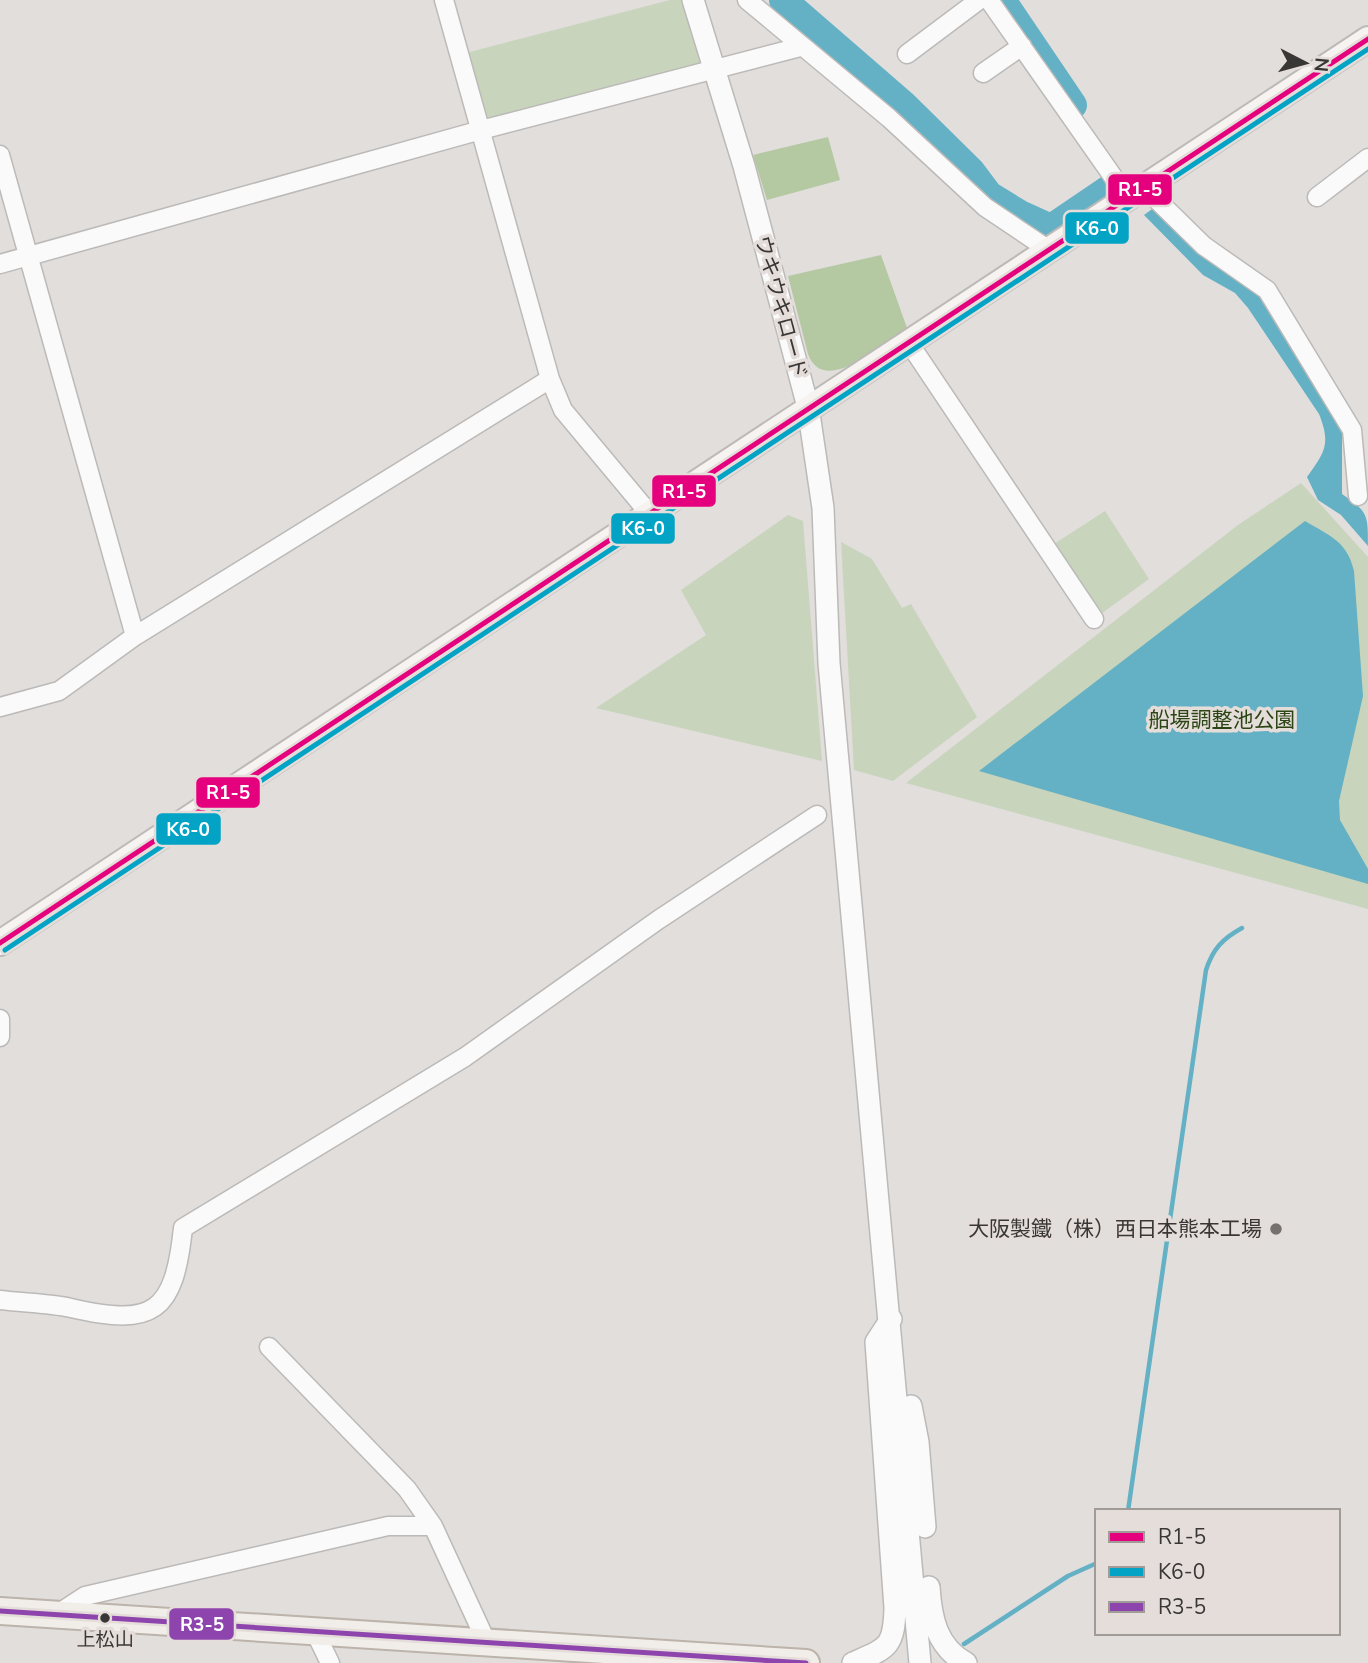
<svg xmlns="http://www.w3.org/2000/svg" width="1368" height="1663" viewBox="0 0 1368 1663" font-family="'Nunito Sans','Noto Sans JP',sans-serif">
  <style>
    .green { fill: #c8d4bc }
    .forest { fill: #b4c8a1 }
    .water { fill: #64b1c5 }
    .lines { fill: none; stroke-linecap: round; stroke-linejoin: round }
    .stream { stroke: #64b1c5; stroke-width: 4.5 }
    .river { stroke: #64b1c5; stroke-width: 28 }
    .minor-casing { stroke: #bcbab8; stroke-width: 21 }
    .tertiary-casing { stroke: #bcbab8; stroke-width: 24 }
    .secondary-casing { stroke: #bcbab8; stroke-width: 28 }
    .primary-casing { stroke: #bcb3aa; stroke-width: 30 }
    .minor { stroke: #fafafa; stroke-width: 18 }
    .tertiary { stroke: #fafafa; stroke-width: 21 }
    .secondary { stroke: #f6f3f1; stroke-width: 24 }
    .primary { stroke: #f1ede9; stroke-width: 26 }
    .bus-1-casing { stroke: #e4ddd9; stroke-width: 10 }
    .bus-2-casing { stroke: #e4ddd9; stroke-width: 10 }
    .bus-3-casing { stroke: #e4ddd9; stroke-width: 10 }
    .bus-1 { stroke: #e5007d; stroke-width: 5 }
    .bus-2 { stroke: #03a3c6; stroke-width: 5 }
    .bus-3 { stroke: #8e44ad; stroke-width: 5 }
    .poi-dot { fill: #74716f; stroke: #e4ddd9; stroke-width: 2.5 }
    .bus-dot { fill: #393735; stroke: #e4ddd9; stroke-width: 2.5 }
    .labels { text-anchor: middle; dominant-baseline: central; stroke-width: 7; stroke-linejoin: round; paint-order: stroke }
    .bus-label { font-size: 19px; fill: #393735; stroke: #e4ddd9 }
    .street-label { font-size: 21px; fill: #393735; stroke: #e4ddd9 }
    .park-label { font-size: 21px; fill: #2c4514; stroke: #e4ddd9 }
    .poi-label { font-size: 21px; fill: #393735; stroke: #e4ddd9; text-anchor: end }
    .line-badge { stroke: #e4ddd9; stroke-width: 2.5 }
    .badge-label { font-size: 19px; text-anchor: middle; font-weight: bold; fill: #fff }
  </style>
  <rect width="100%" height="100%" fill="#e1dedc"/>
  <path class="green" d="M670,0H683L697,32L708,68L485,123L466,53Z
    M1301,483L1368,557V909L906,783L1238,525Z
    M1105,511L1149,579L1098,616L1051,546Z
    M788,515L803,521L822,761L596,708L706,635L681,590Z
    M841,542L872,559L902,608L911,604L977,717L893,781L854,770Z"/>
  <path class="forest" d="M828,137L840,180L767,200L753,155Z
    M881,255L907,328C884,343 824,398 808,354L788,276Z"/>
  <path class="water" d="M1155,207L1260,297L1342,425V494C1368,512 1368,514 1368,546L1341,515L1318,500L1307,477C1325,452 1331,444 1319,414L1248,308L1235,293L1203,275L1144,215Z
    M1305,521C1330,536 1347,541 1354,571L1363,696L1339,801L1340,820L1368,869V884L979,771Z"/>
  <g class="lines">
    <path class="stream" d="M1128,1511L1206,970C1213,949 1222,939 1242,928
      M964,1644L1068,1576L1097,1563"/>
    <path class="river" d="M783,0L903,104L971,171L989,195L1020,214L1051,228L1110,188
      M1002,0L1073,105"/>
    <defs>
      <path id="minor" d="M444,0L550,379L563,410L648,512
        M747,0L889,118L985,207L1049,250
        M989,0L1128,198
        M907,54L979,0
        M983,73L1022,46
        M0,155L135,636
        M1148,186L1157,200L1204,246L1267,290L1352,430L1358,496
        M1317,197L1368,158
        M0,264L481,130L800,47
        M909,343L1094,619
        M0,707L59,691L135,636L550,379
        M0,1019V1037
        M0,1300C23,1303 48,1303 71,1308C154,1327 174,1313 183,1228L465,1057L658,920L817,815
        M269,1347L407,1489L433,1526L487,1643
        M56,1615L85,1596L388,1526H433
        M315,1632L330,1663"/>
      <path id="tertiary" d="M693,0L744,166L808,407L823,508L829,663L920,1663
        M911,1406L918,1442L925,1527
        M929,1587C931,1619 937,1647 966,1663
        M853,1663C888,1648 894,1647 895,1608L876,1342L891,1319"/>
      <path id="secondary" d="M0,943L1368,39"/>
      <path id="primary" d="M0,1611L806,1663"/>
    </defs>
    <use href="#minor" class="minor-casing"/>
    <use href="#tertiary" class="tertiary-casing"/>
    <use href="#secondary" class="secondary-casing"/>
    <use href="#primary" class="primary-casing"/>
    <use href="#minor" class="minor"/>
    <use href="#tertiary" class="tertiary"/>
    <use href="#secondary" class="secondary"/>
    <use href="#primary" class="primary"/>
    <defs>
      <path id="bus-1" d="M0,943L1368,39"/>
      <path id="bus-2" d="M5,950L1368,49"/>
      <path id="bus-3" d="M0,1611L806,1663"/>
    </defs>
    <use href="#bus-1" class="bus-1-casing"/>
    <use href="#bus-2" class="bus-2-casing"/>
    <use href="#bus-3" class="bus-3-casing"/>
    <use href="#bus-1" class="bus-1"/>
    <use href="#bus-2" class="bus-2"/>
    <use href="#bus-3" class="bus-3"/>
  </g>
  <circle class="poi-dot" cx="1276" cy="1229" r="7"/>
  <circle class="bus-dot" cx="105" cy="1618" r="6"/>
  <g class="labels">
    <g class="bus-label">
      <text x="105" y="1640">上松山</text>
    </g>
    <g class="street-label">
      <text transform="translate(781 307) rotate(75)">ウキウキロード</text>
    </g>
    <g class="park-label">
      <text x="1222" y="720">船場調整池公園</text>
    </g>
    <g class="poi-label">
      <text x="1262" y="1229">大阪製鐵（株）西日本熊本工場</text>
    </g>
  </g>
  <g class="line-badge">
    <rect x="1107" y="173" width="66" height="33" rx="7" fill="#e5007d"/>
    <rect x="1064" y="211" width="66" height="34" rx="7" fill="#03a3c6"/>
    <rect x="651" y="474" width="66" height="34" rx="7" fill="#e5007d"/>
    <rect x="610" y="512" width="66" height="33" rx="7" fill="#03a3c6"/>
    <rect x="195" y="776" width="66" height="33" rx="7" fill="#e5007d"/>
    <rect x="155" y="812" width="67" height="34" rx="7" fill="#03a3c6"/>
    <rect x="168" y="1607" width="67" height="34" rx="7" fill="#8e44ad"/>
  </g>
  <g class="badge-label">
    <text x="1140" y="196">R1-5</text>
    <text x="1097" y="235">K6-0</text>
    <text x="684" y="498">R1-5</text>
    <text x="643" y="535">K6-0</text>
    <text x="228" y="799">R1-5</text>
    <text x="188" y="836">K6-0</text>
    <text x="202" y="1631">R3-5</text>
  </g>
  <rect x="1095" y="1509" width="245" height="126" fill="#e4ddd9" stroke="#a09b97" stroke-width="2"/>
  <rect x="1109" y="1532" width="35" height="10" fill="#e5007d" stroke="#a09b97" stroke-width="2"/>
  <text x="1158" y="1544" font-size="21" fill="#393735">R1-5</text>
  <rect x="1109" y="1567" width="35" height="10" fill="#03a3c6" stroke="#a09b97" stroke-width="2"/>
  <text x="1158" y="1579" font-size="21" fill="#393735">K6-0</text>
  <rect x="1109" y="1602" width="35" height="10" fill="#8e44ad" stroke="#a09b97" stroke-width="2"/>
  <text x="1158" y="1614" font-size="21" fill="#393735">R3-5</text>
  <g transform="translate(1305 63) rotate(96)" stroke="#e4ddd9" stroke-width="5" paint-order="stroke">
  <path d="M0-5L12 26L0 18L-12 26Z" fill="#393735"/>
  <text y="-10" font-size="19" font-weight="bold" text-anchor="middle" fill="#393735">N</text>
  </g>
</svg>
